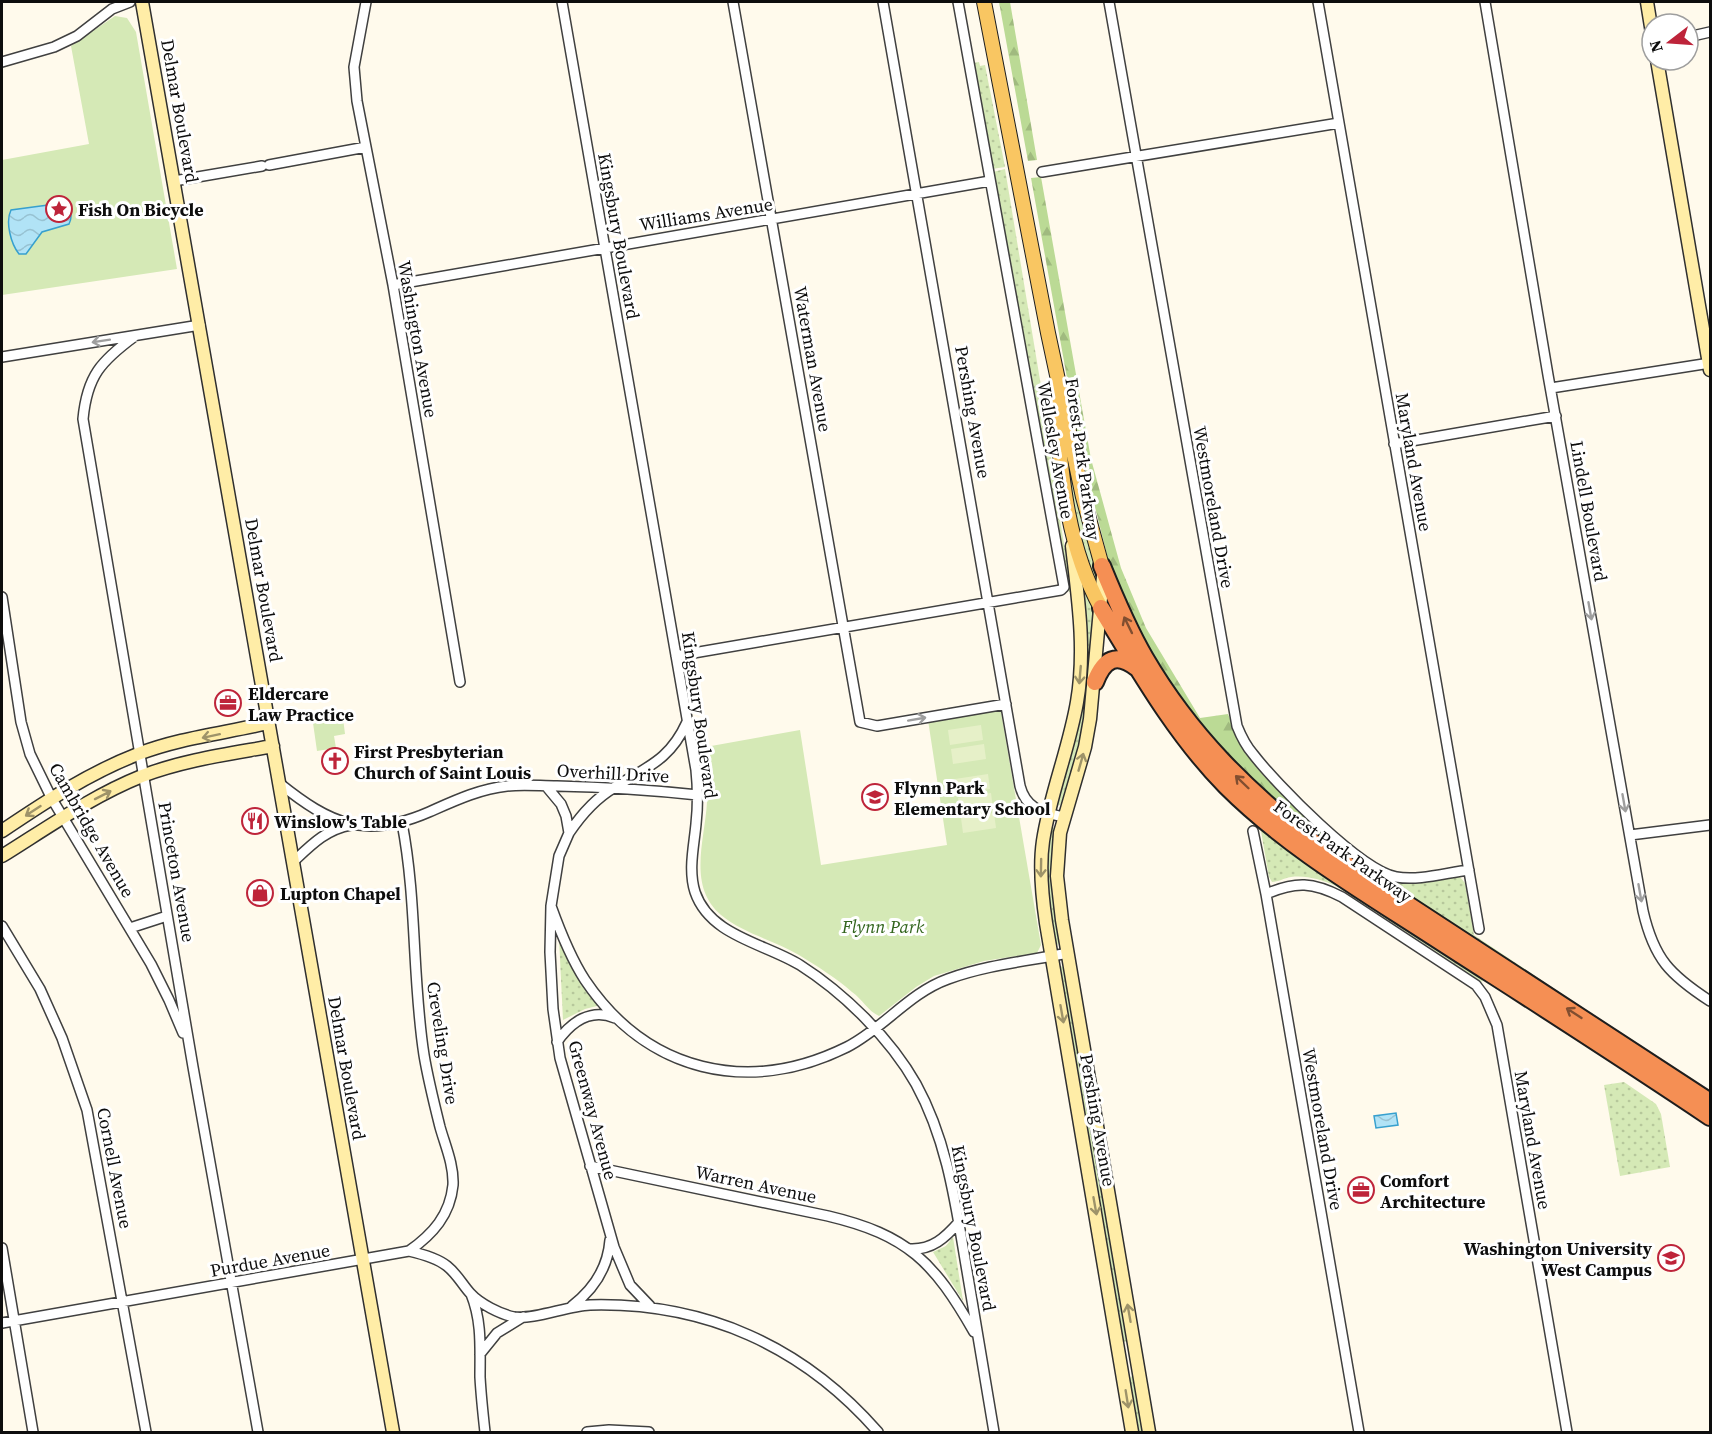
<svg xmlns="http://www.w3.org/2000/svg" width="1712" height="1434" viewBox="0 0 1712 1434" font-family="'Source Serif 4',serif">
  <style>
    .grass { fill: url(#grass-dots) }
    .forest { fill: url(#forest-firs) }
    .park { fill: #d5e9b6 }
    .pitch { fill: #e6f0c8 }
    .water { fill: url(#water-waves); stroke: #37a0ce; stroke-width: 1.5 }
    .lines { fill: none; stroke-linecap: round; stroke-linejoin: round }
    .street-casing { stroke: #404040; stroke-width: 12 }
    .secondary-casing { stroke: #2f2f2f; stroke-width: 15 }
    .primary-casing { stroke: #1e1e1e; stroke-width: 16 }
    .highway-casing { stroke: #1e1e1e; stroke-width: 20 }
    .street { stroke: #fff; stroke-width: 9 }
    .secondary { stroke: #ffeda7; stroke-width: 12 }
    .primary { stroke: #f9c662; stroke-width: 14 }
    .highway { stroke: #f58f54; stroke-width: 16 }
    .oneway { stroke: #9e9e9e }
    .oneway2 { stroke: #814e30 }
    .oneway3 { stroke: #9e9369 }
    .labels { text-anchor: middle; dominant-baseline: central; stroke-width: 6; stroke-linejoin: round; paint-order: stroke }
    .street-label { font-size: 18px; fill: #0d0d0d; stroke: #fff }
    .poi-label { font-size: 18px; font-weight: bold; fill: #0d0d0d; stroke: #fff; text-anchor: start }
    .park-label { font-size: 18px; font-style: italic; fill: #32651d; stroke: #fff }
  </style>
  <defs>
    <pattern id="grass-dots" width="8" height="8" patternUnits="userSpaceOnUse" patternTransform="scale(1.5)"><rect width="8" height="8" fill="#d5e9b6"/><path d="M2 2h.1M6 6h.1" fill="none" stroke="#b6c79b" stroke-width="1.8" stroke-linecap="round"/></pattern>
    <pattern id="forest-firs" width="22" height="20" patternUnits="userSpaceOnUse" patternTransform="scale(1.5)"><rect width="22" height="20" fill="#bbda95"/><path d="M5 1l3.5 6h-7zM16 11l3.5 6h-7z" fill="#a0ba7f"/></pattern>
    <pattern id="water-waves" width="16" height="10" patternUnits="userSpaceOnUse" patternTransform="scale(1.5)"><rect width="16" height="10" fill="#b1e3f6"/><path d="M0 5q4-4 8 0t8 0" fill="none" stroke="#97c2d2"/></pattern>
  </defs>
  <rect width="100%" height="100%" fill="#fffaec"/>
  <path class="grass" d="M979,62L980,66L985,65L1005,167L992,169L973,63Z
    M1005,169L1043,398L1059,514L1072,592H1069L993,172Z
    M1061,426L1096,566L1098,588L1078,542Z
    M1085,592L1095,612L1089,686L1082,737L1062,801L1060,805L1056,806L1075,736L1083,593Z
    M1219,786L1334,882L1483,979L1482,982L1336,886C1322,880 1307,875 1291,877C1284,878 1278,882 1272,882L1269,877L1261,831L1215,788Z
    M1051,825L1055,829C1050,868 1054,903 1060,942L1057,945H1056C1045,902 1044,868 1051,825Z
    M1331,840C1359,861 1385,887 1422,883C1435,881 1447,877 1460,877L1465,883L1474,935L1589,1012L1590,1017L1329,845Z
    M559,938L601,1005L585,1009L563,1020Z
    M1061,966L1065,969L1129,1341L1122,1342L1059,967Z
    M1624,1082L1656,1104L1661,1114L1670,1167L1620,1176L1604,1085Z
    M953,1237L963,1301L933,1252L946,1246Z
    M1133,1375L1135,1376L1145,1432H1138L1129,1379Z"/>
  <path class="forest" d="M999,2H1010L1037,160L1028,161Z
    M1041,177L1091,459L1121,568L1146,628L1200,718L1228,714L1245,753L1263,775L1331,840L1329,845L1226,760L1158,670L1111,571L1078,439L1031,178Z"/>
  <path class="park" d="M115,16L127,18L136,32L177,269L2,295V160L89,144L71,46Z
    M998,709L1001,712L1041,945L1037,953L984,961L934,976L916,987L879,1016C868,1011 862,999 852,992C836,978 817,966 799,955C774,940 744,934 721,915C687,886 705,840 707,802C708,784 703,766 700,748L800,730L821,865L947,845L928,720Z
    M343,718L345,734L334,736L336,748L317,751L313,723Z"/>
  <path class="pitch" d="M981,725L983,740L950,745L948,730Z
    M984,744L986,759L953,764L951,749Z
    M988,774L990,789L958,794L955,779Z
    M991,793L993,809L960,814L958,798Z
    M994,813L996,828L963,833L961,818Z"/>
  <path class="water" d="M63,203C71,208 73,216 69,224L42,232L26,254H19C11,244 5,222 11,210Z
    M1396,1113L1398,1125L1376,1128L1374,1116Z"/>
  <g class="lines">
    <defs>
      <path id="street" d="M366,2L354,67L357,101L393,285L460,682
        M562,2L696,770C698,789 698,806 696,824C694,846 688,870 695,892C710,936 764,943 800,965C844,993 890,1038 916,1084C948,1142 956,1207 967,1271C976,1325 985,1379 994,1432
        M733,2L860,722L877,726L1006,704
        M883,2L1020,786C1026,809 1042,812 1063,817
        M1109,2L1237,726C1241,736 1246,746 1253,754C1276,784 1360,870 1396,877C1419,881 1445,873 1469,870
        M1318,2L1479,929
        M1485,2L1548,375L1643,911C1654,959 1670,975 1710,1001
        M1688,37L1710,32
        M2,62L54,47L77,36L112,9L130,2
        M269,165L366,147
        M1042,172L1339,123
        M174,181L262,166
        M393,285L990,181
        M135,336C101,361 87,376 83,419L193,1067L258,1432
        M2,357L200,325
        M1551,388L1710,363
        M1394,444L1556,416
        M2,597L21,722L30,754L52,799L151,964L169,1000L183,1033
        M676,656L1061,590L1064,587L958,2
        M279,783C330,824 365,840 429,812C454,801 479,789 507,786C524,784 540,786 557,786C604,787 651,790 698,795
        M546,786L561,804L566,816L569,833L559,856L551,906L550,952L553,1009L560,1058L614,1247L630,1285L650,1306
        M402,823C417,900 412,978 424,1055C428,1079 434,1103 440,1127C445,1145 454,1165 453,1185C450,1215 433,1234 409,1251
        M1253,831L1266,894L1359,1432
        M569,833C581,815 596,798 615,787C647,767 670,760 687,722
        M1630,835L1710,825
        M293,862C310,846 326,829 351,825
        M1266,894C1296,881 1313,882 1342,897L1476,985L1485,997L1497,1025L1567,1432
        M551,906C560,931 570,957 585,980C647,1072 748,1096 847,1047C884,1028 909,993 948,979C986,965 1028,961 1068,953
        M2,926L40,989L62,1038L87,1110L146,1432
        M130,928L167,916
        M557,1042C571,1022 591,1008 615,1018
        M590,1166L828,1216C908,1235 934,1262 974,1332
        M2,1248L33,1432
        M910,1249C932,1250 945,1238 959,1222
        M471,1294C482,1321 480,1348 480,1377C481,1395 483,1414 485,1432
        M572,1306C594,1289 608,1267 610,1240
        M2,1323L409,1251C422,1254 437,1258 447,1266C457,1274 462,1284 470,1293C480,1304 500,1314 514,1317C534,1320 567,1306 590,1305C705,1302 803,1346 878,1432
        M480,1354L497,1333L523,1317
        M587,1432L609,1430L649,1432"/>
      <path id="secondary" d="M142,2L393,1432
        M1647,2L1652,33
        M1657,60L1710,370
        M1072,546C1078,598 1086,650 1077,702C1069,749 1050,794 1043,841C1039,868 1042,896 1046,923L1132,1432
        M1103,576L1090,719L1085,747L1060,833L1057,876L1062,920L1149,1432
        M2,831C45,802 89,773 138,754C179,738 225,733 268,723
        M2,856C47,828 92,796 142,776C184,760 229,754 273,746"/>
      <path id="primary" d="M984,2L1048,333L1083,497L1102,566
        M1054,394C1061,468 1065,543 1101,608"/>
      <path id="highway" d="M1102,566C1115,598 1128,629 1145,658C1190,735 1248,792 1318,846L1710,1102
        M1101,608C1139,670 1175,734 1226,786C1286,846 1361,890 1432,936C1525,996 1618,1055 1710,1117
        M1095,682C1104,659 1116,652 1137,668"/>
    </defs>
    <use href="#street" class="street-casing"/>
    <use href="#secondary" class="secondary-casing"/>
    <use href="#primary" class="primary-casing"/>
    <use href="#highway" class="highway-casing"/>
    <use href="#street" class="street"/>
    <use href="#secondary" class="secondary"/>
    <use href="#primary" class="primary"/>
    <use href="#highway" class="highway"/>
  </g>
  <defs><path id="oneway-shaft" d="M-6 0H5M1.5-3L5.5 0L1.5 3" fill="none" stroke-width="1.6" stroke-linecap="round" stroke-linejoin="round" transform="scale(1.5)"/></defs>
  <g class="oneway">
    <use href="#oneway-shaft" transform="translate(101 341) rotate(171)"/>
    <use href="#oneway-shaft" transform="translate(1590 611) rotate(80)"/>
    <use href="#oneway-shaft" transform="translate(917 719) rotate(-10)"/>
    <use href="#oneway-shaft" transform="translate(1624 803) rotate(80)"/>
    <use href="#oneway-shaft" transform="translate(1640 893) rotate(80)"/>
  </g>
  <g class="oneway2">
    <use href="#oneway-shaft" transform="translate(1128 625) rotate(-116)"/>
    <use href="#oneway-shaft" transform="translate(1242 782) rotate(-136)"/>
    <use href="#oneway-shaft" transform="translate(1574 1013) rotate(-147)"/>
  </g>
  <g class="oneway3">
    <use href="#oneway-shaft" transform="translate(1080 675) rotate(95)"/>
    <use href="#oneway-shaft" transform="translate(211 736) rotate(168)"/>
    <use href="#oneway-shaft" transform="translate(1081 762) rotate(-74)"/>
    <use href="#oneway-shaft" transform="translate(103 795) rotate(-27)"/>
    <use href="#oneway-shaft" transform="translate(33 811) rotate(147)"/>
    <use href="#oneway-shaft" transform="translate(1041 868) rotate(91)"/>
    <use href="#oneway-shaft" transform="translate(1062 1014) rotate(80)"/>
    <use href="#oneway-shaft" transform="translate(1095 1206) rotate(80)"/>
    <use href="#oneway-shaft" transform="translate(1129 1313) rotate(-100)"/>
    <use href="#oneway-shaft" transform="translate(1127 1399) rotate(81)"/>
  </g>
  <defs>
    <symbol id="sight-ring" viewBox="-11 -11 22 22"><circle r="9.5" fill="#fff" stroke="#be243a" stroke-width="1.5"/><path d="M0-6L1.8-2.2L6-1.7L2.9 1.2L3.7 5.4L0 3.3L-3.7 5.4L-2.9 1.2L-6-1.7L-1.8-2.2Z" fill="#be243a"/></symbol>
    <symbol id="office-ring" viewBox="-11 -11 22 22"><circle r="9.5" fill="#fff" stroke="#be243a" stroke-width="1.5"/><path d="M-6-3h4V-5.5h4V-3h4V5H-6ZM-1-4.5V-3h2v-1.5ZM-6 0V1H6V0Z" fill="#be243a"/></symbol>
    <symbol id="church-ring" viewBox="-11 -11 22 22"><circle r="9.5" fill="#fff" stroke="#be243a" stroke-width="1.5"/><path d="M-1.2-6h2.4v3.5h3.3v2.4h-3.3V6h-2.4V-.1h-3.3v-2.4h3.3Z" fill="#be243a"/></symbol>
    <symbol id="school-ring" viewBox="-11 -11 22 22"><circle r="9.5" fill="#fff" stroke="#be243a" stroke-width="1.5"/><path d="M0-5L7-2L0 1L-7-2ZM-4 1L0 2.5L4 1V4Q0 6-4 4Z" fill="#be243a"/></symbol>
    <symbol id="restaurant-ring" viewBox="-11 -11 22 22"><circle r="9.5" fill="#fff" stroke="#be243a" stroke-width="1.5"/><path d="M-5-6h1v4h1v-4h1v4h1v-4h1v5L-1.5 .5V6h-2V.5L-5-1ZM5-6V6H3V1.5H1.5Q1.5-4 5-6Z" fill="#be243a"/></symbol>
    <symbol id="shop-ring" viewBox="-11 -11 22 22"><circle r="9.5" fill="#fff" stroke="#be243a" stroke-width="1.5"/><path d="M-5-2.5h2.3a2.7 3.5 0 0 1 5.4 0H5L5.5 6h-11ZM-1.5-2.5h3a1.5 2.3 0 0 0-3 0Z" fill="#be243a"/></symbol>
    <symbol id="university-ring" viewBox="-11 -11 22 22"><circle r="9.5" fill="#fff" stroke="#be243a" stroke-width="1.5"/><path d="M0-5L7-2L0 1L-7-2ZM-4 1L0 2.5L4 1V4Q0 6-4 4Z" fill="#be243a"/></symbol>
  </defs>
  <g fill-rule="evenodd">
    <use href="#sight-ring" x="44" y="194" width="30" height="30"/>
    <use href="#office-ring" x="213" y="688" width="30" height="30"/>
    <use href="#church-ring" x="320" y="746" width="30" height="30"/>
    <use href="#school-ring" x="860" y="782" width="30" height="30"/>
    <use href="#restaurant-ring" x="240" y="806" width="30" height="30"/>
    <use href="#shop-ring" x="245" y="878" width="30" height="30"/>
    <use href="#office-ring" x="1346" y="1175" width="30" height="30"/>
    <use href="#university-ring" x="1656" y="1243" width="30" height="30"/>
  </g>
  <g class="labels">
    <g class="street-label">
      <text transform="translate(180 111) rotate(80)">Delmar Boulevard</text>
      <text transform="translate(706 214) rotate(-9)">Williams Avenue</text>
      <text transform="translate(619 236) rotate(80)">Kingsbury Boulevard</text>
      <text transform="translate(418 339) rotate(80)">Washington Avenue</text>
      <text transform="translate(813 359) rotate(80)">Waterman Avenue</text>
      <text transform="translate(973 412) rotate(80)">Pershing Avenue</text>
      <text transform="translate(1056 450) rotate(80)">Wellesley Avenue</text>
      <text transform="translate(1083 459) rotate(82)">Forest Park Parkway</text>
      <text transform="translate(1414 462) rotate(80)">Maryland Avenue</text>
      <text transform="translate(1214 507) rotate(80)">Westmoreland Drive</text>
      <text transform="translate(1589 511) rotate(80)">Lindell Boulevard</text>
      <text transform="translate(264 590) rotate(80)">Delmar Boulevard</text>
      <text transform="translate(700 715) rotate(82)">Kingsbury Boulevard</text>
      <text transform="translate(613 773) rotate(3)">Overhill Drive</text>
      <text transform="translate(92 830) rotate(60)">Cambridge Avenue</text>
      <text transform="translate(1343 851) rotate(35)">Forest Park Parkway</text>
      <text transform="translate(177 872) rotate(80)">Princeton Avenue</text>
      <text transform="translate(443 1043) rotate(81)">Creveling Drive</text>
      <text transform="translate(347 1068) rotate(80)">Delmar Boulevard</text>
      <text transform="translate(593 1110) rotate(75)">Greenway Avenue</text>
      <text transform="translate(1098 1120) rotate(80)">Pershing Avenue</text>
      <text transform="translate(1323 1129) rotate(80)">Westmoreland Drive</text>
      <text transform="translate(1533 1140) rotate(80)">Maryland Avenue</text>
      <text transform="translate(115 1168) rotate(79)">Cornell Avenue</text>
      <text transform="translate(756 1184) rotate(12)">Warren Avenue</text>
      <text transform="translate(974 1228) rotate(79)">Kingsbury Boulevard</text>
      <text transform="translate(270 1260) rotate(-10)">Purdue Avenue</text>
    </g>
    <g class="poi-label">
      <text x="78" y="209">Fish On Bicycle</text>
      <text x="248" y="693">Eldercare<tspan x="248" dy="21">Law Practice</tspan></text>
      <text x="354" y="751">First Presbyterian<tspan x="354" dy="21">Church of Saint Louis</tspan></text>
      <text x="894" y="787">Flynn Park<tspan x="894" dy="21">Elementary School</tspan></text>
      <text x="274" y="821">Winslow's Table</text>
      <text x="280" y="893">Lupton Chapel</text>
      <text x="1380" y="1180">Comfort<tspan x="1380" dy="21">Architecture</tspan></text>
      <text x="1652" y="1248" text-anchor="end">Washington University<tspan x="1652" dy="21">West Campus</tspan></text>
    </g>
    <g class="park-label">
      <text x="883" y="926">Flynn Park</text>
    </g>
  </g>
  <rect width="1712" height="1434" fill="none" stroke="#0d0d0d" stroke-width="6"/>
  <g transform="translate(1670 42) rotate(253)"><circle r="28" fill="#ffffff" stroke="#9e9e9e" stroke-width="1.5"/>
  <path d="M0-4.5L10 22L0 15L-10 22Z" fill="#be243a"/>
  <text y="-9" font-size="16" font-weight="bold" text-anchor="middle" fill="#0d0d0d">N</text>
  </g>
</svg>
